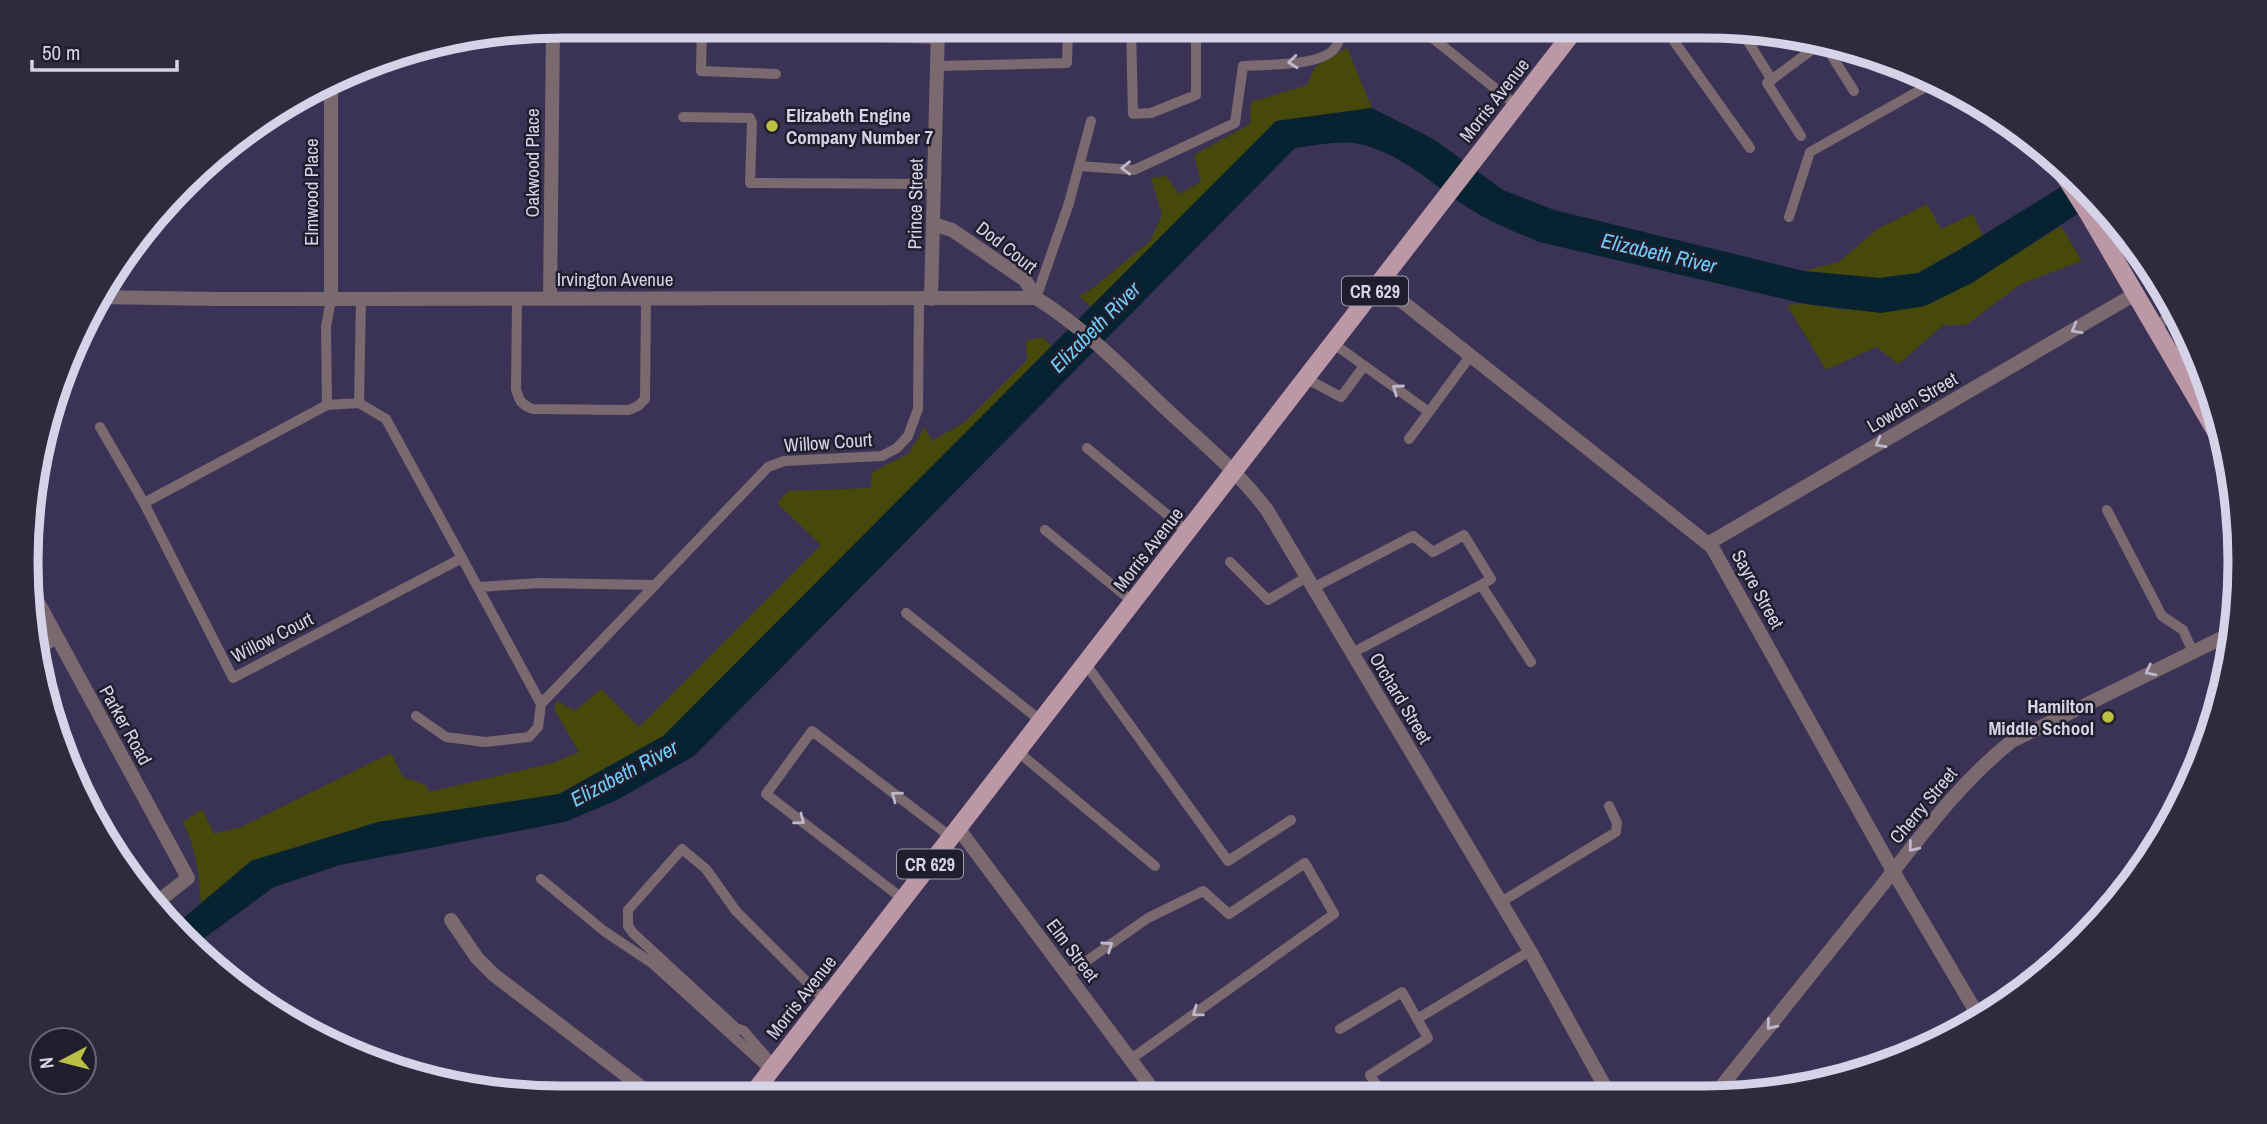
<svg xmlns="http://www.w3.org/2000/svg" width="2267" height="1124" viewBox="0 0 2267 1124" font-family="'Archivo Narrow',sans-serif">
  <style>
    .green { fill: #47490a }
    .water { fill: #072331 }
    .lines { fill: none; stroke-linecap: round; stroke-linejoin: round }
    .service { stroke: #7b6970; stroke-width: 10 }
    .minor { stroke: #7b6970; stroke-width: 14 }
    .tertiary { stroke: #7b6970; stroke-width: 14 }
    .primary { stroke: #bc97a6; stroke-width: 18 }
    .oneway { stroke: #beb8ca }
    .poi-dot { fill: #bbc045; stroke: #201e2d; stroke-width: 2.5 }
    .labels { text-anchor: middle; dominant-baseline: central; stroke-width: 5; stroke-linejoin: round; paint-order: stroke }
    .shield { fill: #201e2d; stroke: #9f9db0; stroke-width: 2 }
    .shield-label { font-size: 18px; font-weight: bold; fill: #d5d3e8 }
    .street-label { font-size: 19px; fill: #d5d3e8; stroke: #201e2d }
    .poi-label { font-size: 19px; font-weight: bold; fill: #d5d3e8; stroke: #201e2d; text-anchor: start }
    .water-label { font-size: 21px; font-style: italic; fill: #71ccf8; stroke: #201e2d }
    .rim { fill: none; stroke: #d5d3e8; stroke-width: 9 }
  </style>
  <rect width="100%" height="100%" fill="#3a3355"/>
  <path class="green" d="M1347,48L1372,108L1276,121L1091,307L1079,296L1093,288L1150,241L1162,215L1151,178L1166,176L1179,194L1201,182L1194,155L1250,124L1251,102L1307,85L1315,67Z
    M1927,204L1941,229L1973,214L1983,236L1918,273L1879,278L1804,271L1839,262L1876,230Z
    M2061,226L2082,261L2021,284L1966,325H1943L1899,364L1876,347L1826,370L1787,305L1806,304L1845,310L1972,282Z
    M1042,337L1052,346L664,736L559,794L378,822L251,861L201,903C199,874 196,848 183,822L202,809L214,834L241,827L391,753L403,777L426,785L429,792L553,763L579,752L554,709L557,701L575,711L601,689L639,727L821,545L777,503L788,491L871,488L872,472L908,454L925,427L932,441L965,422L1027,360L1026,341Z"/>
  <path class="water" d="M1372,108L1435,140L1503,190L1554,210L1804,271L1879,278L1918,273L1959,250L2075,178L2099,200L1972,283L1925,306L1881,313L1806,304L1539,242C1516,232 1492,223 1470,209C1433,186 1399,150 1354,143C1336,141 1313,146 1295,148L694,756L617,800L565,822L340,865L274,887L192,947L183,941L173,927L251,861L378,822L559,794L663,736L1276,121Z"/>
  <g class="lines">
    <path class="service" d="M702,26L701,71L776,74
      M815,26L826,35L938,39
      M1131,27L1133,114L1151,113L1196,95V27
      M1419,27L1517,106
      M1664,27L1750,148
      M1739,27L1772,80
      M1823,42L1854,91
      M937,66L1067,63L1068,27
      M683,117L750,118L752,123L750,183L934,184
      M1801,136L1767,83L1824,41
      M1079,166L1134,170L1235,123L1243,66C1266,64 1320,67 1335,48C1340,42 1340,35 1341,27
      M1789,217L1810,152L1938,80
      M1036,298L1069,203L1091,121
      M517,299L516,389C519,400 521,405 533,409L629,410L638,406L645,399L646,299
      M2153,325L2178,315
      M1334,344L1429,412
      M1307,379L1341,397L1364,366
      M359,403L361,299
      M327,405L326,327L331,299
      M100,427L144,503L233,678L462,558L386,419L359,403L327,405L144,503
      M1409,439L1471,355
      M1087,448L1188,532
      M2107,510L2162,616L2183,630L2192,650
      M1045,530L1133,602
      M462,558L541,704L655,585L540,583L478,587
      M1230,562L1268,600L1307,577
      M655,585L768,467L784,461L882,456L897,448L908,436L918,409L919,299
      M1313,588L1413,536L1433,552L1464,535L1491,579L1481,585
      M906,613L1041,721
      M1352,653L1481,585L1531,662
      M1085,663L1228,861L1291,820
      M416,716L446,737L485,742L529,737L538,727L541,704
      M1017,751L1155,866
      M541,879L604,931L652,963L770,1070
      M903,899L766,794L812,731L951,837
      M1501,902L1616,832L1617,823L1609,806
      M1068,974L1148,918L1203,891L1229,914L1305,863L1334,914L1131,1059
      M1417,1019L1530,951
      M1340,1029L1402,992L1428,1038L1370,1075L1382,1094
      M774,1066L744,1031L736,1028L633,933L628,926V910L682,849L706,869L736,911L825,1000
      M1312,1094L1314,1092L1320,1094"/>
    <path class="minor" d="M933,224L952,230L1025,280L1036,298
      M1380,284L1712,547L1893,871L1979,1017
      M97,297L218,299L1036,298C1083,327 1123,368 1164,407C1199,440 1238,471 1267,510L1530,951L1609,1094
      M331,299V86
      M550,299L553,28
      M931,299L938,27
      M1709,543L2135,294
      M32,591L188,878L156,903
      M37,650L56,636
      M958,828L1157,1095
      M451,920L477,958L494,975L653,1096"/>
    <path class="tertiary" d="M1716,1093C1771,1025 1825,956 1880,888C1921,836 1960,782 2012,741L2234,632"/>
    <path class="primary" d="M2052,156L2088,213L2226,449
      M751,1096L1577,27"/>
  </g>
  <defs><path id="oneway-chevron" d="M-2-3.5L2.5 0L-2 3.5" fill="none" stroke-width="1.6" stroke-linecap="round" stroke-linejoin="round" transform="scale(1.75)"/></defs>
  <g class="oneway">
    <use href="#oneway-chevron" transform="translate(1293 62) rotate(174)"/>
    <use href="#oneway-chevron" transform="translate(1126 168) rotate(179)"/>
    <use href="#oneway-chevron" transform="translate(2076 329) rotate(150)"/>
    <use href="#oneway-chevron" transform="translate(1397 389) rotate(-145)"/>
    <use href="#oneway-chevron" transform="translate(1880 443) rotate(150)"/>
    <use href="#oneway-chevron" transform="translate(2150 671) rotate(153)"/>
    <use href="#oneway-chevron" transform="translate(896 796) rotate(-143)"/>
    <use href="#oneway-chevron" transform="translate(800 820) rotate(37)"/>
    <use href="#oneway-chevron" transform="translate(1913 847) rotate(129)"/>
    <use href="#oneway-chevron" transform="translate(1108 946) rotate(-35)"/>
    <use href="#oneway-chevron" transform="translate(1197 1012) rotate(144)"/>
    <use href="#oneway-chevron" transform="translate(1771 1025) rotate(129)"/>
  </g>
  <g class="poi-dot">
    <circle cx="772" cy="126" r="7"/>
    <circle cx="2108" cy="717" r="7"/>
  </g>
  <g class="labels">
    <g class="shield">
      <rect x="1342" y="276.5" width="66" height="29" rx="5"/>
      <rect x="897" y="849.5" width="66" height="29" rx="5"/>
    </g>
    <g class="shield-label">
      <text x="1375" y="291">CR 629</text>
      <text x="930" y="864">CR 629</text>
    </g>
    <g class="street-label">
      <text transform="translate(1494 100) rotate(-52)">Morris Avenue</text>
      <text transform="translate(532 163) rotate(-90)">Oakwood Place</text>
      <text transform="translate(311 192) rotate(-90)">Elmwood Place</text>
      <text transform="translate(915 204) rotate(-89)">Prince Street</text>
      <text transform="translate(1007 247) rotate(38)">Dod Court</text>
      <text x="615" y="279">Irvington Avenue</text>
      <text transform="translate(1912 402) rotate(-30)">Lowden Street</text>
      <text transform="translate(828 442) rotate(-4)">Willow Court</text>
      <text transform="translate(1148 549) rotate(-52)">Morris Avenue</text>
      <text transform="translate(1758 589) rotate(61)">Sayre Street</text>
      <text transform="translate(272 637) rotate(-27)">Willow Court</text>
      <text transform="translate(1401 698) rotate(59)">Orchard Street</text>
      <text transform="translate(126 725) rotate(61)">Parker Road</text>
      <text transform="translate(1923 805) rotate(-50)">Cherry Street</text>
      <text transform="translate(1073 950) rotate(53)">Elm Street</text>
      <text transform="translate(801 997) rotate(-52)">Morris Avenue</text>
    </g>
    <g class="poi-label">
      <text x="786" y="115">Elizabeth Engine<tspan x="786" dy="22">Company Number 7</tspan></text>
      <text x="2094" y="706" text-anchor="end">Hamilton<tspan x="2094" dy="22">Middle School</tspan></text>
    </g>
    <g class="water-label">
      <text transform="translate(1659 253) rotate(13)">Elizabeth River</text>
      <text transform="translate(1095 327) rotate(-45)">Elizabeth River</text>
      <text transform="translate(624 773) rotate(-28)">Elizabeth River</text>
    </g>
  </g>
  <path d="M0 0H2267V1124H0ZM562 38H1704A524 524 0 0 1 2228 562V562A524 524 0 0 1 1704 1086H562A524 524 0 0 1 38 562V562A524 524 0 0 1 562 38Z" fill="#2e2c3c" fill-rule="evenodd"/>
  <path class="rim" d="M562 38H1704A524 524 0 0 1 2228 562V562A524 524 0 0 1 1704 1086H562A524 524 0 0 1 38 562V562A524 524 0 0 1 562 38Z"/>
  <g transform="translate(63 1061) rotate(263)"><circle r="33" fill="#201e2d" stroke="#686678" stroke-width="2"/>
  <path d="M0-5L12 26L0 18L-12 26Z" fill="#bbc045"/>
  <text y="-10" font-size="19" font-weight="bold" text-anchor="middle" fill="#d5d3e8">N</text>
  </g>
  <path d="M32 60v10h145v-10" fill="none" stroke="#d5d3e8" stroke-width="3.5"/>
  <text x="42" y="60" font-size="21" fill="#d5d3e8" stroke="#201e2d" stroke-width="5" paint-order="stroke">50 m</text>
</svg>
